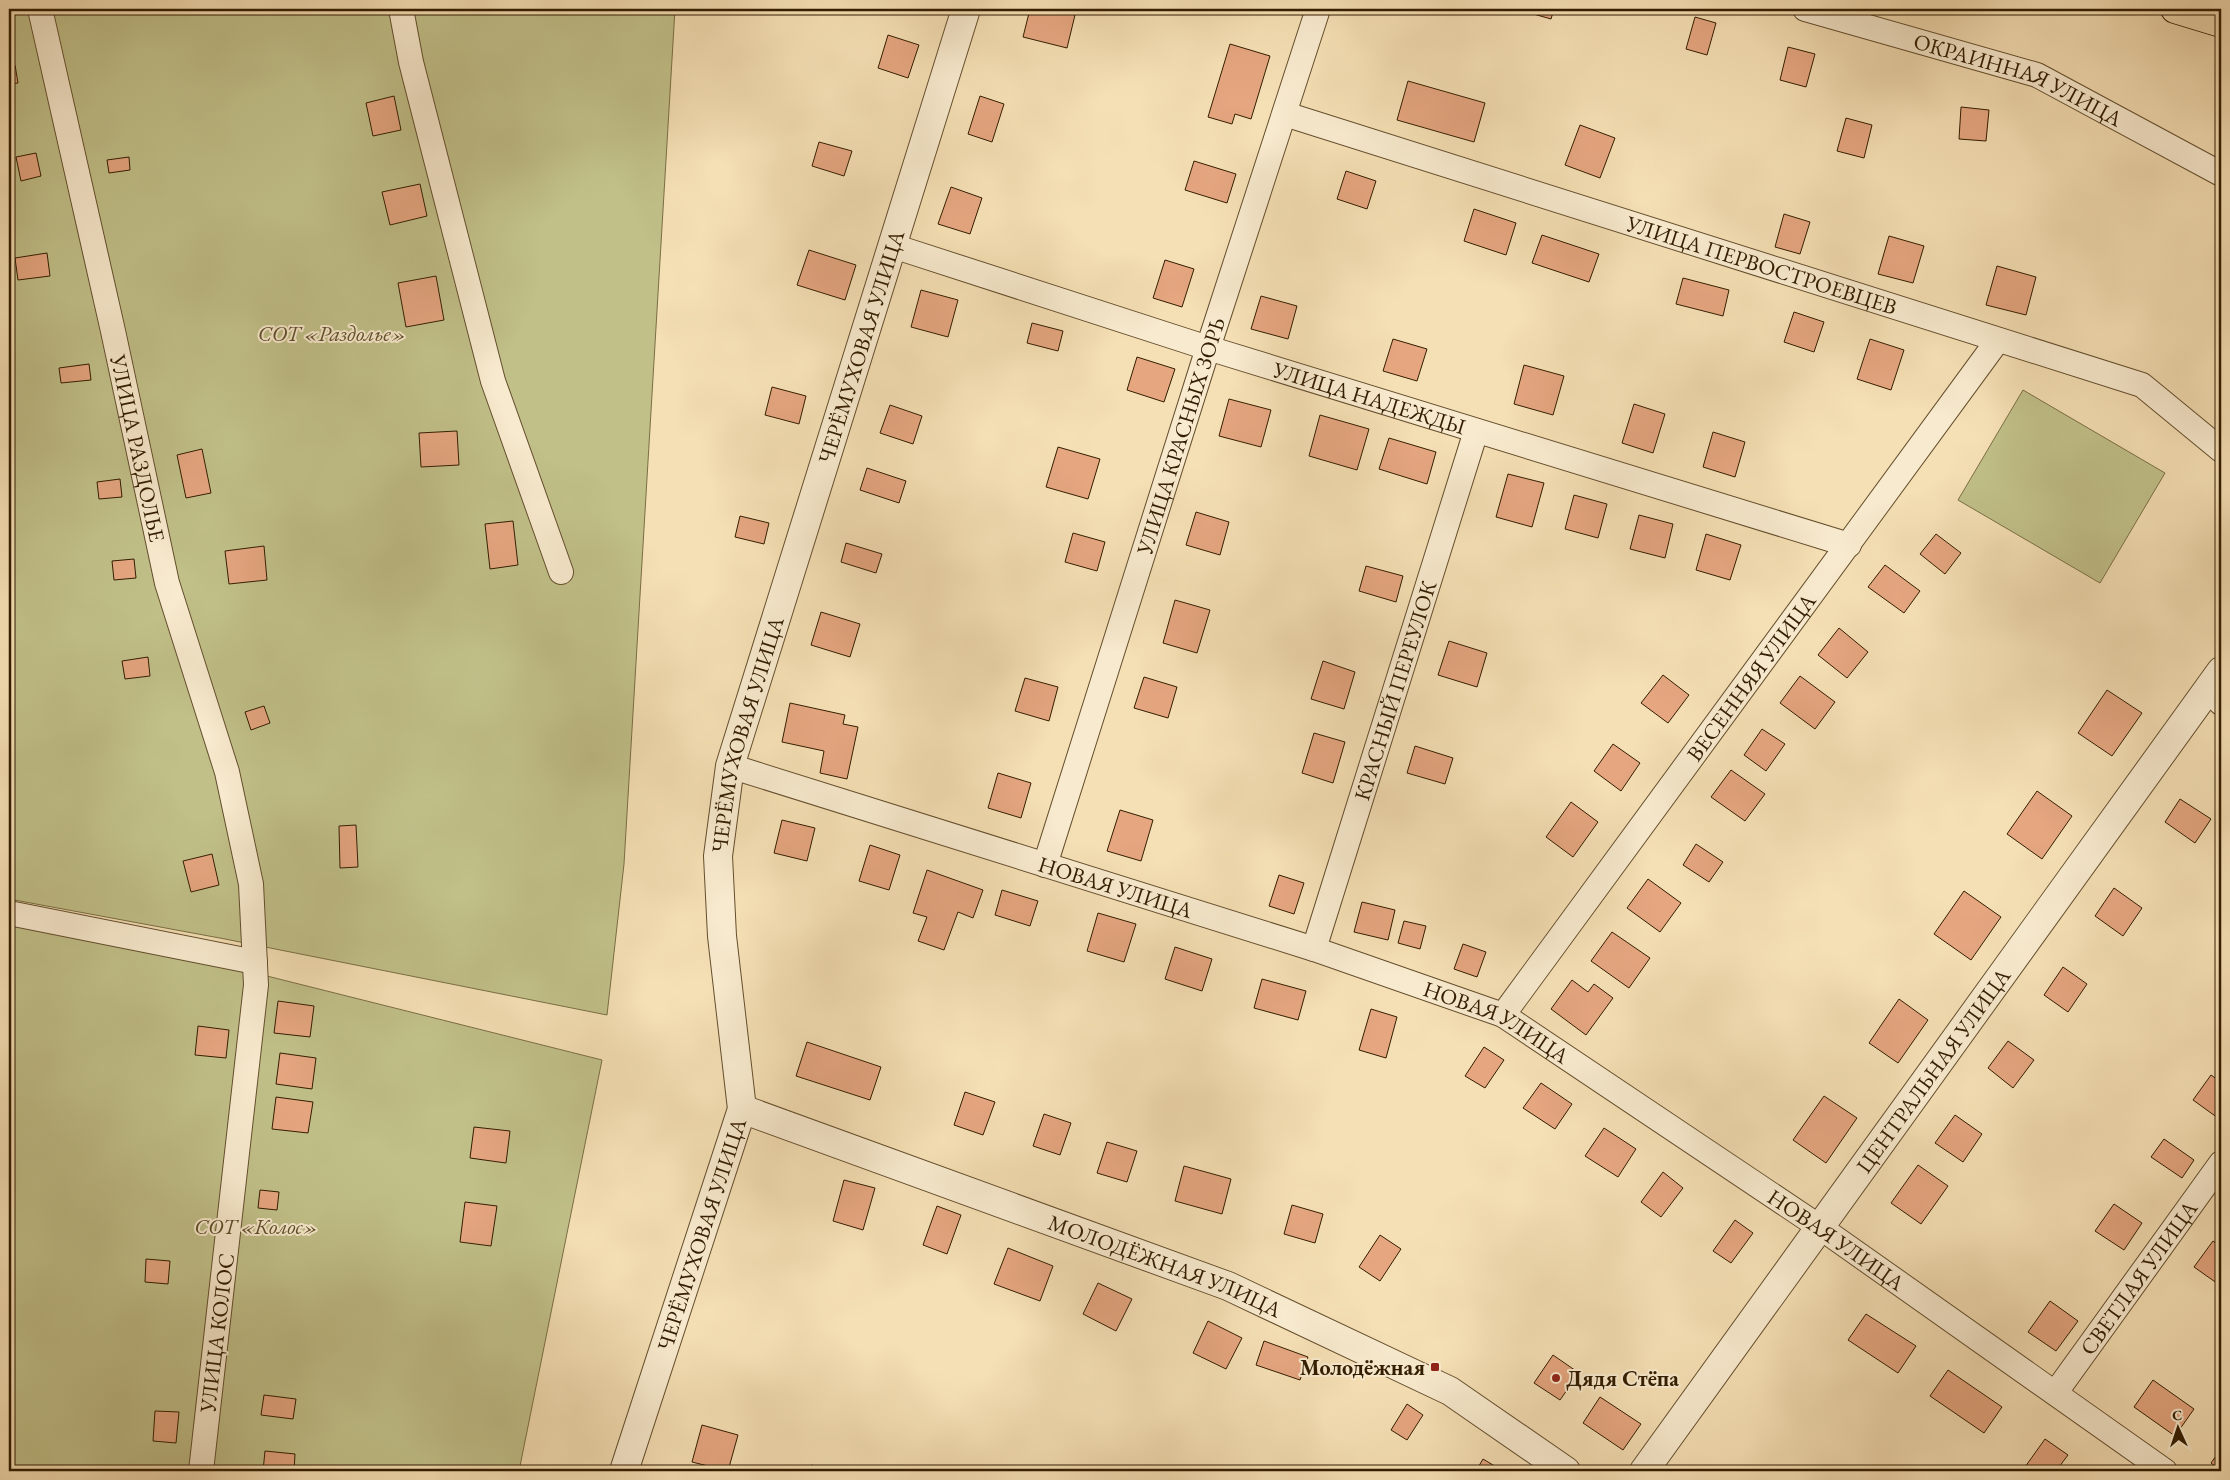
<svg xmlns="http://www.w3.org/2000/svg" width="2230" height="1480" viewBox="0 0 2230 1480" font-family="'EB Garamond',serif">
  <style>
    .green { fill: #c1c089; stroke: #7a6e44 }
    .building { fill: #e5a680; stroke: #331d00 }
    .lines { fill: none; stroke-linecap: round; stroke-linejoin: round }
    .minor-casing { stroke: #644e2d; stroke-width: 26 }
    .tertiary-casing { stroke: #644e2d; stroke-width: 30 }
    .primary-casing { stroke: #331d00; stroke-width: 30 }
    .minor { stroke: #f8eace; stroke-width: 24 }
    .tertiary { stroke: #f8eace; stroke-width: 28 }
    .primary { stroke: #f5dfb4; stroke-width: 28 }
    .poi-dot { fill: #8f2418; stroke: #f8eace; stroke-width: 2 }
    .labels { text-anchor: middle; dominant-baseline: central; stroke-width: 4; stroke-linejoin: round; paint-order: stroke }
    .street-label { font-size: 22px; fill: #331d00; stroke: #f8eace }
    .park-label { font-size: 22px; font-style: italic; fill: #5e4e29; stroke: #f8eace }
    .poi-label { font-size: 22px; font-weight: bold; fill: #331d00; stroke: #f8eace; text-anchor: end }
  </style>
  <rect width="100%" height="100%" fill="#f5dfb4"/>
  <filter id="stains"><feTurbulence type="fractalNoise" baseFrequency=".004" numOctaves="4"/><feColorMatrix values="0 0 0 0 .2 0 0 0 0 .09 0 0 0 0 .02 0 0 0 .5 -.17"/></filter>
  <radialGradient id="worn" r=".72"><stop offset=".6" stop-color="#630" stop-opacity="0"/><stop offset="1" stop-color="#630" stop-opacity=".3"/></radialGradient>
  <path class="green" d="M9,9H675L624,864L607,1015L225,939L9,899Z
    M2023,390L2165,473L2100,583L1958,500Z
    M9,923L267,976L602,1060L519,1471H9Z"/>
  <path class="building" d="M1030,9H1051L1075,15L1067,48L1023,37Z
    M1516,9H1554L1551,19Z
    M1695,17L1716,23L1707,55L1686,49Z
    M888,35L919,45L908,78L878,68Z
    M1230,44L1270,56L1251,119L1235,114L1232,124L1208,117Z
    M1788,47L1815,54L1806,87L1780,80Z
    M15,65L18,83L9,84V66Z
    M1408,81L1485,103L1474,142L1397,120Z
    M394,96L401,130L373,136L366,103Z
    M980,96L1004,104L992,142L968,134Z
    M1961,107L1989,110L1986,141L1959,139Z
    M1846,118L1872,125L1864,158L1837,151Z
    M1580,125L1615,138L1600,178L1565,165Z
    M819,142L852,151L844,176L812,166Z
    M36,153L41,176L21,181L16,157Z
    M129,157L130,170L109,173L107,160Z
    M1194,161L1236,174L1227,203L1185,190Z
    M1346,171L1376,181L1367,209L1337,199Z
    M420,184L427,216L390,225L382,192Z
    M951,187L982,198L970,234L938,224Z
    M1474,209L1516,223L1506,255L1464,241Z
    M1784,214L1810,222L1800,254L1775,247Z
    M1542,235L1599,254L1589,282L1532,263Z
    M1889,236L1924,246L1913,283L1878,274Z
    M809,250L856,265L845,300L797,285Z
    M47,253L50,276L18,280L15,258Z
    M1165,260L1194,269L1182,307L1153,298Z
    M1997,266L2036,277L2026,315L1986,305Z
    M436,276L444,320L406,327L398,283Z
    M1683,278L1729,290L1723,316L1676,304Z
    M921,290L958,300L948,337L911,327Z
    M1261,296L1297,306L1288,339L1251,329Z
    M1794,312L1824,322L1814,352L1784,342Z
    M1032,323L1063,331L1058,351L1027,343Z
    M1393,339L1427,349L1417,381L1383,371Z
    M1870,339L1904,350L1891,390L1857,379Z
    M1137,357L1175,369L1164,402L1127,390Z
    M89,364L91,380L61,383L59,368Z
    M1524,365L1564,376L1553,415L1514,404Z
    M772,387L806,396L799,424L765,415Z
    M1229,399L1271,410L1261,447L1219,436Z
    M1634,404L1665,414L1653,453L1622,443Z
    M890,405L922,416L913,444L880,433Z
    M1320,415L1369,429L1357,470L1309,456Z
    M457,431L459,465L421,467L419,433Z
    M1713,432L1745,442L1735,477L1703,467Z
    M1389,438L1436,452L1427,484L1379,469Z
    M1058,447L1100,459L1088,499L1046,487Z
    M202,449L211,493L186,498L177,455Z
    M867,468L906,481L899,503L860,490Z
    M1508,474L1544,483L1532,527L1496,517Z
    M120,479L122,497L99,499L97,482Z
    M1574,495L1607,504L1598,538L1565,529Z
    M1196,512L1229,522L1220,555L1186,545Z
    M1639,515L1673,524L1665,558L1630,549Z
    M740,516L769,523L764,544L735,537Z
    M513,521L518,565L490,569L485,524Z
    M1073,533L1105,542L1097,571L1065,562Z
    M1706,534L1741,545L1730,580L1696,570Z
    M1936,534L1961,553L1945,574L1920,554Z
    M846,543L882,554L876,573L841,562Z
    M264,546L267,580L229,584L225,551Z
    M134,559L136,578L114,580L112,561Z
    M1885,565L1920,591L1904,613L1868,587Z
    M1366,566L1403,576L1396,602L1359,591Z
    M1175,600L1210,610L1197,653L1163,643Z
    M821,612L860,624L850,657L811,645Z
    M1839,628L1868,652L1847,678L1818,655Z
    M1449,641L1487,653L1477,687L1438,675Z
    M148,657L150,676L125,679L122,661Z
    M1323,661L1355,672L1344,709L1311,699Z
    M1663,675L1689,695L1668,723L1641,703Z
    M1800,676L1835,702L1815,729L1780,703Z
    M1144,677L1177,687L1168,718L1134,708Z
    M1025,678L1058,687L1049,721L1015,711Z
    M2107,690L2142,713L2112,756L2078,733Z
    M790,703L845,715L843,724L858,727L847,779L820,773L824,751L782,742Z
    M264,706L270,723L251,730L245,712Z
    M1762,729L1785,744L1766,771L1744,755Z
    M1314,733L1345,742L1333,783L1302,773Z
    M1613,744L1640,763L1621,791L1594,771Z
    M1415,746L1453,758L1445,784L1407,773Z
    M1731,770L1765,794L1745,821L1711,797Z
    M998,773L1031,783L1021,818L988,808Z
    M2037,791L2072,816L2042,859L2007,834Z
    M2180,799L2211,819L2195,843L2165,822Z
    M1571,802L1598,822L1573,857L1546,837Z
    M1120,810L1153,820L1141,861L1107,851Z
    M782,820L815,828L807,861L774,853Z
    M356,825L358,867L340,868L339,826Z
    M1696,844L1723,862L1709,882L1683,865Z
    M870,845L900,855L889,890L859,881Z
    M212,854L219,885L191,892L183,861Z
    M927,870L983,890L973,918L958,912L944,950L918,941L927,917L913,913Z
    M1279,875L1304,883L1294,914L1269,906Z
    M1648,879L1681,903L1660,932L1627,908Z
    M2114,888L2142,908L2123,936L2095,916Z
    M1002,890L1038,901L1030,926L995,915Z
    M1964,891L2001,917L1971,960L1934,934Z
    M1362,902L1395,910L1388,940L1354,932Z
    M1098,913L1136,924L1124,962L1087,951Z
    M1404,921L1426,926L1420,949L1398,943Z
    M1612,932L1650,958L1629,988L1591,961Z
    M1463,944L1486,952L1477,977L1454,969Z
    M1175,947L1212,959L1202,991L1165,979Z
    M2063,967L2087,984L2068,1012L2044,995Z
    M1262,979L1306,991L1298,1020L1254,1008Z
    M1572,980L1588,992L1594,984L1613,998L1586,1035L1551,1009Z
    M1899,999L1928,1020L1898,1063L1869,1043Z
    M278,1001L314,1006L310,1037L274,1033Z
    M1371,1009L1397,1017L1386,1058L1359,1050Z
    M198,1026L229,1030L226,1058L195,1055Z
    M2008,1041L2034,1060L2013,1088L1988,1068Z
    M807,1042L881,1067L870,1100L796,1076Z
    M1484,1047L1504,1060L1485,1088L1465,1076Z
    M280,1053L316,1058L312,1089L276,1084Z
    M2211,1075L2221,1082V1113L2218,1118L2193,1100Z
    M1541,1083L1572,1104L1555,1129L1523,1108Z
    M965,1092L995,1102L983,1135L954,1125Z
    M1824,1096L1857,1118L1826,1163L1793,1140Z
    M276,1097L313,1102L308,1133L272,1129Z
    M1044,1114L1071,1123L1060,1155L1033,1146Z
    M1955,1115L1982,1134L1963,1162L1935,1143Z
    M474,1127L510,1131L506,1163L470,1158Z
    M1604,1128L1636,1149L1618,1177L1585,1156Z
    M2164,1139L2194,1160L2182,1178L2151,1157Z
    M1107,1142L1137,1151L1127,1182L1097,1173Z
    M1918,1165L1948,1186L1921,1224L1891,1203Z
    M1184,1166L1231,1179L1222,1214L1175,1201Z
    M1663,1172L1683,1188L1661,1217L1641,1202Z
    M844,1180L875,1188L863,1230L833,1221Z
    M260,1190L279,1192L277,1210L258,1208Z
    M465,1202L497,1206L491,1246L460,1242Z
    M2114,1204L2142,1223L2124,1250L2095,1231Z
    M1292,1205L1323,1214L1315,1243L1284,1234Z
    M937,1206L961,1215L947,1254L923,1245Z
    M1735,1220L1753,1233L1731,1263L1713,1251Z
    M1380,1235L1401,1249L1380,1281L1359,1267Z
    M2213,1241L2221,1247V1286L2194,1267Z
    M1008,1248L1053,1266L1040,1301L994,1284Z
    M146,1259L170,1261L168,1284L145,1282Z
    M1098,1283L1132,1299L1116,1331L1083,1314Z
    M2050,1301L2078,1321L2056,1351L2028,1332Z
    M1866,1314L1916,1346L1898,1373L1848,1340Z
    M1208,1321L1242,1338L1226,1369L1193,1353Z
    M1264,1341L1308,1357L1300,1380L1256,1365Z
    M1553,1355L1579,1373L1560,1400L1534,1383Z
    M1948,1370L2002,1407L1984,1433L1930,1396Z
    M2153,1380L2194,1409L2175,1436L2134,1407Z
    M264,1395L296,1399L293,1419L261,1415Z
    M1600,1397L1641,1424L1623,1450L1583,1423Z
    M1407,1404L1423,1415L1407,1440L1391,1430Z
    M155,1411L179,1412L176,1443L153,1441Z
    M702,1425L738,1435L728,1471L692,1462Z
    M2045,1439L2068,1455L2056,1471H2031L2025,1467Z
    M2221,1449V1471L2211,1463Z
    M265,1451L295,1454L294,1471H263Z
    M1483,1459L1503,1471H1476Z
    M811,1465L836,1471H810Z"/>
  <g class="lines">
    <defs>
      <g id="minor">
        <path id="s1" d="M40,9L113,331L167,583L227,772L251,884L256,985L201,1471"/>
        <path d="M401,9L411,62L493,381L561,572"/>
        <path id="s2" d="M1805,9L2037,75L2221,174"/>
        <path id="s3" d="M1285,114L2142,385L2221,450"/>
        <path id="s4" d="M893,246L1208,348L1849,545"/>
        <path d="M2208,690L2221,703"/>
        <path id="s5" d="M730,766L1314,949L1503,1015L1821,1228L2165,1471"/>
        <path id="s6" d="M1045,865L1208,348L1318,9"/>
        <path d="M9,913L255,962"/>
        <path id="s7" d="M1314,949L1476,431"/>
        <path id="s8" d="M1503,1015L1998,340"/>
        <path id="s9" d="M2056,1392L2221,1163"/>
      </g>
      <g id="tertiary">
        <path id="s10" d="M742,1109L1228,1286L1450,1391L1566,1471"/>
        <path id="s11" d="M624,1471L742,1109L722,936L718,856L730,766L966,9"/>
        <path id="s12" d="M1644,1471L2221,671"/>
      </g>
      <path id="primary" d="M2175,9L2221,23"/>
    </defs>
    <use href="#minor" class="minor-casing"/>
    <use href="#tertiary" class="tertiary-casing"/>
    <use href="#primary" class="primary-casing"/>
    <use href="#minor" class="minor"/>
    <use href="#tertiary" class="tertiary"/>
    <use href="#primary" class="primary"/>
  </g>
  <g class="poi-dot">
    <rect x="1430" y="1362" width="10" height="10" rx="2.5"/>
    <circle cx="1556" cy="1378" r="5"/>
  </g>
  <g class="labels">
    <g class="street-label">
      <text stroke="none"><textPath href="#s2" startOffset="225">ОКРАИННАЯ УЛИЦА</textPath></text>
      <text stroke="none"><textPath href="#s3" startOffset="500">УЛИЦА ПЕРВОСТРОЕВЦЕВ</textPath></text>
      <text stroke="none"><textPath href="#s11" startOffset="1165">ЧЕРЁМУХОВАЯ УЛИЦА</textPath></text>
      <text stroke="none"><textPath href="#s4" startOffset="500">УЛИЦА НАДЕЖДЫ</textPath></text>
      <text stroke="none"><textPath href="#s6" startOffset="450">УЛИЦА КРАСНЫХ ЗОРЬ</textPath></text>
      <text stroke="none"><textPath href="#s1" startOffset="450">УЛИЦА РАЗДОЛЬЕ</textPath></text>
      <text stroke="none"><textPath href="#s8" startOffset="419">ВЕСЕННЯЯ УЛИЦА</textPath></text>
      <text stroke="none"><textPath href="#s7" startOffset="271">КРАСНЫЙ ПЕРЕУЛОК</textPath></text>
      <text stroke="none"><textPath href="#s11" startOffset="760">ЧЕРЁМУХОВАЯ УЛИЦА</textPath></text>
      <text stroke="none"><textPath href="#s5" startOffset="404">НОВАЯ УЛИЦА</textPath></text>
      <text stroke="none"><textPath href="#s5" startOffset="809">НОВАЯ УЛИЦА</textPath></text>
      <text stroke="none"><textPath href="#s12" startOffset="494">ЦЕНТРАЛЬНАЯ УЛИЦА</textPath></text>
      <text stroke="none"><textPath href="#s11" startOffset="249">ЧЕРЁМУХОВАЯ УЛИЦА</textPath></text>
      <text stroke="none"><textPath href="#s5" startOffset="1214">НОВАЯ УЛИЦА</textPath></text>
      <text stroke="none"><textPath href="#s10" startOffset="451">МОЛОДЁЖНАЯ УЛИЦА</textPath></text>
      <text stroke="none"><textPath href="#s9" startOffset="141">СВЕТЛАЯ УЛИЦА</textPath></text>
      <text transform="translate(217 1333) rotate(-83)">УЛИЦА КОЛОС</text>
    </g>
    <g class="park-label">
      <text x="332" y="333">СОТ «Раздолье»</text>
      <text x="256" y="1226">СОТ «Колос»</text>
    </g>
    <g class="poi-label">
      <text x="1425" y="1367">Молодёжная</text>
      <text x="1566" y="1378" text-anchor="start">Дядя Стёпа</text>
    </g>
  </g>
  <rect width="2230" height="1480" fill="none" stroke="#f5dfb4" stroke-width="30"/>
  <rect x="10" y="10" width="2210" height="1460" fill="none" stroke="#331d00" stroke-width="2.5"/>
  <rect x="15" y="15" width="2200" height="1450" fill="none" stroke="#331d00"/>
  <g transform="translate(2178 1428) rotate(357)" stroke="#f8eace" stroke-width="4" paint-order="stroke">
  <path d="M0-4L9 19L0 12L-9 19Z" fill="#331d00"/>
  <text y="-8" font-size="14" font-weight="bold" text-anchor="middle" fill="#331d00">С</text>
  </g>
  <rect width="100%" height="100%" filter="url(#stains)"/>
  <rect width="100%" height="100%" fill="url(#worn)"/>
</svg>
